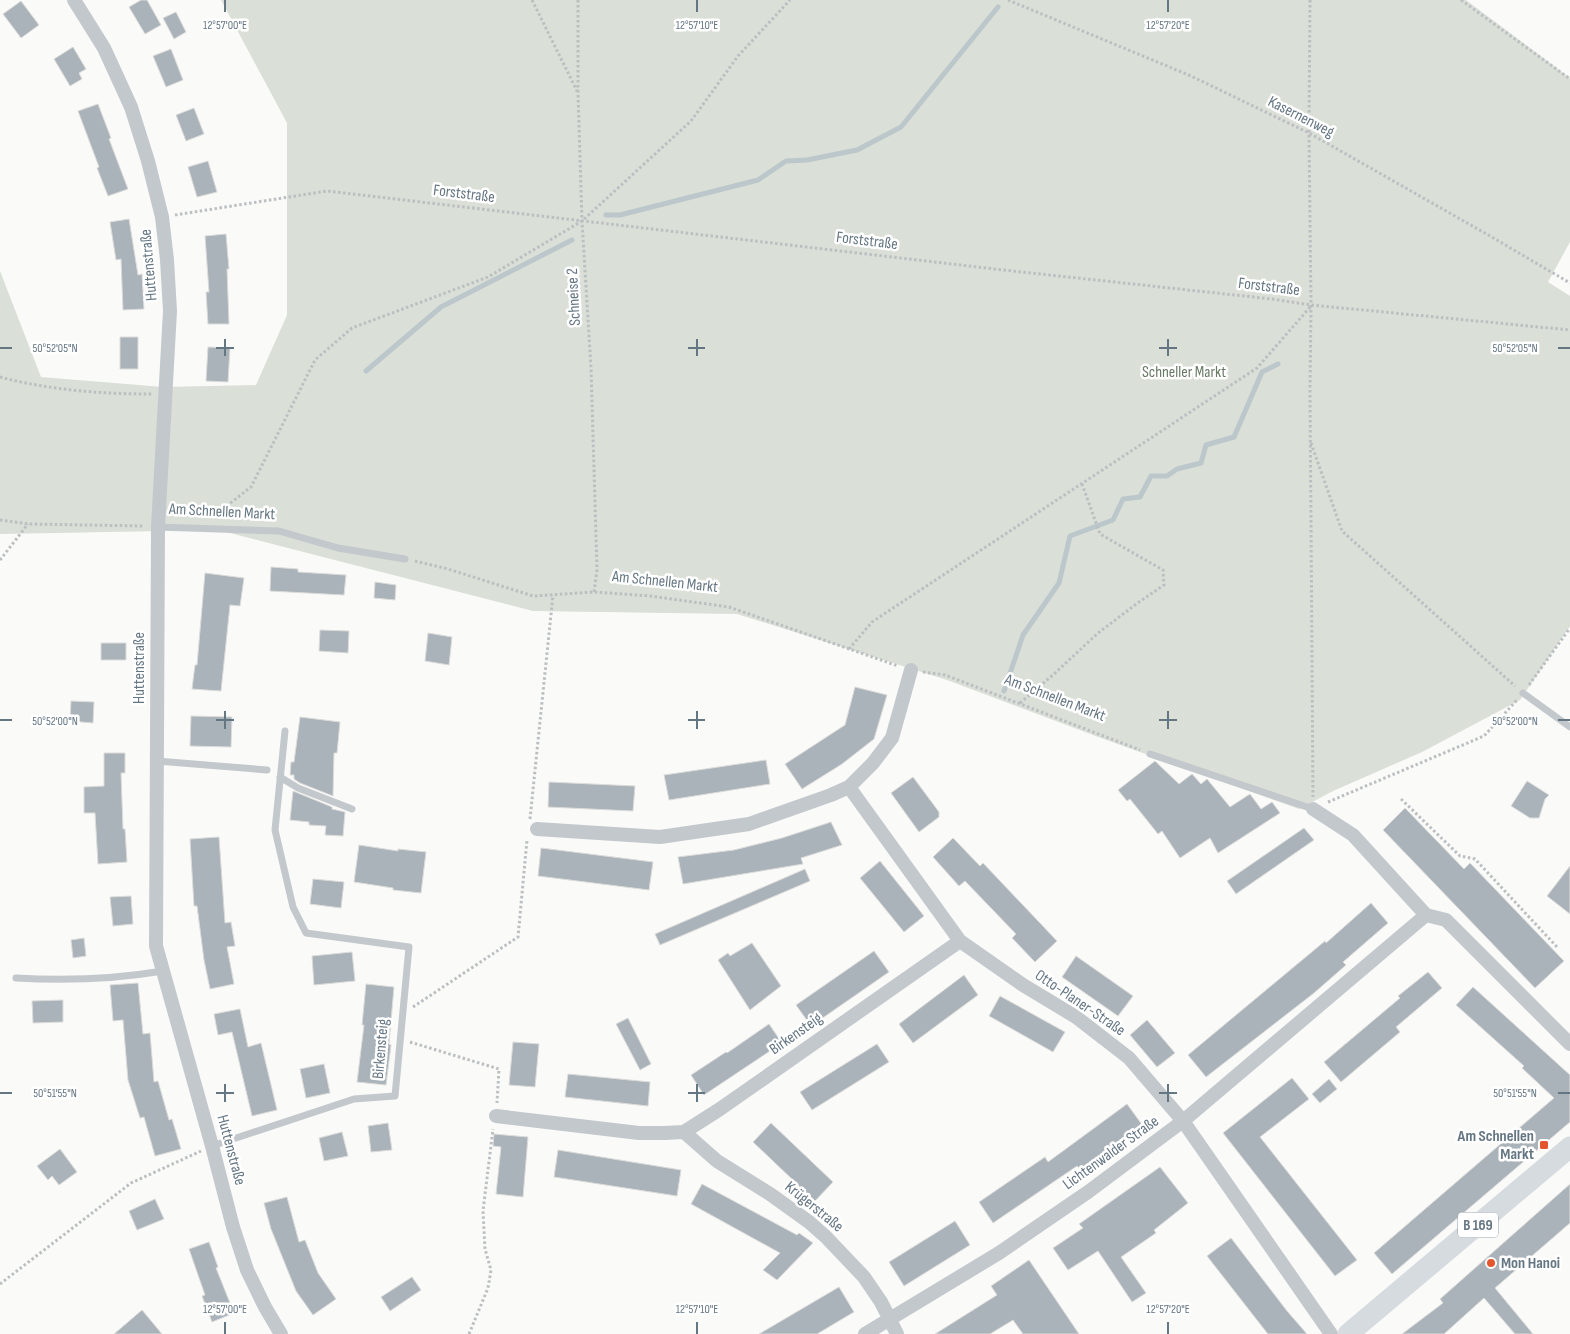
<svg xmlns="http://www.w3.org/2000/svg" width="1570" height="1334" viewBox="0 0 1570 1334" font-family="'Sofia Sans Condensed',sans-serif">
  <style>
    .green { fill: #dadfd7 }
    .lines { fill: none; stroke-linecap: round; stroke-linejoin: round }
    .stream { stroke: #bbc7cb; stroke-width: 5 }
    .building { fill: #aab3b9; stroke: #dcdcda }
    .path { stroke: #bbbfc2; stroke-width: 3; stroke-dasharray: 2.5 2.5; stroke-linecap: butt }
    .lane { stroke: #c3c8cc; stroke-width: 7 }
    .street { stroke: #c3c8cc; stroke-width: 14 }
    .primary { stroke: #d6dbdf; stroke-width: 21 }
    .ticks { fill: none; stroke: #657683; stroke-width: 2 }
    .poi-dot { fill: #e4572e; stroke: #fff; stroke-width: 2 }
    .labels { text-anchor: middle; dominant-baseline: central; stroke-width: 5; stroke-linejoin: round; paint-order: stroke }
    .shield { fill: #fff; stroke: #939fa8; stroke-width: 1 }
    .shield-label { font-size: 15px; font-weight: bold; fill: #657683 }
    .street-label { font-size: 16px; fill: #657683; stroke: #fff }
    .park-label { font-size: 16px; fill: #687a64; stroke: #fff }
    .poi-label { font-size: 16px; font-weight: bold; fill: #657683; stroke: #fff; text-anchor: end }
    .ticks-label { font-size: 12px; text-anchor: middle; fill: #657683; stroke: #fff; stroke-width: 5; stroke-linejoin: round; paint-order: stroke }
  </style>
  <rect width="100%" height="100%" fill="#fafaf8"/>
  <path class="green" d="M221,0H1466L1570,78V242L1548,282L1570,296V626L1520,700L1422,752L1333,791L1299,809L1101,738L947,680L737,614L533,611L218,530L0,534V271L41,377L163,387L256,385L287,315V123Z"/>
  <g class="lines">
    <path class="stream" d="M606,215H620L758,180L786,161L807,160L857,150L901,127L998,7
      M366,371L441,307L572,240
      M1004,691L1023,635L1059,583L1070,536L1113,520L1123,499L1140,497L1151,476H1167L1177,469L1201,463L1206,445L1234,437L1262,372L1278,364"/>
  </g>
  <path class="building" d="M141,0H147L161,25L145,34L129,7Z
    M21,1L39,25L21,38L3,14Z
    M176,12L186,32L174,39L163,18Z
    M73,47L86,69L79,73L82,79L70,86L54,59Z
    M171,49L183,80L166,87L153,56Z
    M98,104L111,138L109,139L128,189L108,196L97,168L99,167L78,111Z
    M194,108L204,134L186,141L176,115Z
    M208,161L217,192L197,197L188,167Z
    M129,219L138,275L142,274L144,309L123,310L121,259L116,260L110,222Z
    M226,234L229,269H227L229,324H208L206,292H209L205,236Z
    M120,337H138V369H120Z
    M208,347L230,348L228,382L206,381Z
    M271,567L298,569V572L346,575L344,595L270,591Z
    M205,573L244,578L240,606L230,605L221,691L192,689L195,665H197Z
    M375,582L396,585L395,600L374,598Z
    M320,630L349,631L348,653L319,651Z
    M428,633L452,637L449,665L425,661Z
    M101,643H126V660H101Z
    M855,687L887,695L874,739L842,764L802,789L785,764L845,725Z
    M71,701L94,702L93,723L70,721Z
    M191,716L232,717L231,747L190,746Z
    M300,717L340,722L337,753H334L333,796L300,783L294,779V775H290L291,762H294Z
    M104,753H125V773H121L123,829H125L127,862L98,864L95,813H84V787L104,786Z
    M766,760L770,784L669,800L664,775Z
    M1155,761L1179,784L1192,774L1201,784L1207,779L1230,807L1250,794L1261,809L1272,802L1280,813L1218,853L1210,838L1180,858L1162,831L1158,834L1130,799L1127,801L1118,790Z
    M913,777L939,812V817L919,832L891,793Z
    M1527,781L1549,795L1545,799L1539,818H1530L1511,806Z
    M549,782L635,786L633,811L548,807Z
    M293,791L332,807V809L345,812L343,836L325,835L326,826L309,825V822L290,820Z
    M1405,808L1464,869L1470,863L1564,961L1535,988L1383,830Z
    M831,822L842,845L801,858L803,864L683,884L678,857L734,850L782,838Z
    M1304,828L1314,840L1236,894L1227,881Z
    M219,837L225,923L231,922L235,946L227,947L234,984L210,989L204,960L197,906H194L190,839Z
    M953,838L980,866L983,863L1057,941L1035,962L1012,938L1016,934L965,881L959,886L933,857Z
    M359,845L398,851V849L426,852L421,893L393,890V888L354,882Z
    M541,848L653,862L649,890L538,876Z
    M880,861L924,916L904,932L860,878Z
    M1570,866V914L1547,896Z
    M805,869L810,881L660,945L655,934Z
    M313,879L344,882L341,908L310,904Z
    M131,896L133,924L113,926L110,897Z
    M1371,903L1388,923L1343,962L1346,965L1314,993L1206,1077L1188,1055L1325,941L1326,943Z
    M84,938L86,956L73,958L71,940Z
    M752,943L781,986L750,1010L718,960L728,953L730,956Z
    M874,951L889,972L811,1026L796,1005Z
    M352,952L355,981L314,985L312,956Z
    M1076,956L1133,996L1118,1016L1062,977Z
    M1428,972L1442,988L1396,1027L1400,1032L1341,1082L1324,1062L1400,998L1398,996Z
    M964,975L978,995L913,1043L899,1024Z
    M138,983L143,1034L150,1033L154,1082L158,1081L169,1120L172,1119L181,1149L155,1156L144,1117L140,1118L128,1080L123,1020L113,1021L110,985Z
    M366,984L394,987L389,1044L391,1045L386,1085L357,1082L364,1025H362Z
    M1473,987L1570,1075V1122L1392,1274L1374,1253L1554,1098L1522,1068L1524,1066L1456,1005Z
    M1000,996L1065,1032L1053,1052L989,1016Z
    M63,1000V1022L33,1023L32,1001Z
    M240,1009L248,1047L261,1043L277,1110L252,1116L232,1032L218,1035L214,1014Z
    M628,1018L651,1064L640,1070L616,1024Z
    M1147,1020L1175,1053L1157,1067L1130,1035Z
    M769,1024L782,1043L704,1095L691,1075L726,1052L727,1053Z
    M513,1042L539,1044L535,1087L509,1085Z
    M877,1044L889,1062L812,1110L800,1092Z
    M324,1064L330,1093L306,1098L300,1069Z
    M568,1074L650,1082L648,1106L565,1097Z
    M1292,1078L1309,1099L1260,1137L1357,1260L1335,1276L1223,1133Z
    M1329,1079L1337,1089L1320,1103L1312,1094Z
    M1127,1104L1143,1126L1082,1171L1077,1166L993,1223L979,1202L1045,1157L1048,1162Z
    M388,1123L392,1150L371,1152L368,1126Z
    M771,1123L833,1182L815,1201L753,1142Z
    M342,1132L348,1156L324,1161L319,1138Z
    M494,1134L528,1137L523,1197L496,1194L501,1147L493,1146Z
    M60,1149L77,1172L59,1185L52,1176L48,1180L37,1166Z
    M558,1150L681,1170L677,1196L554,1177Z
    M1160,1167L1188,1203L1154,1230L1156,1233L1121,1257L1146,1293L1132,1302L1098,1251L1068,1270L1053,1248L1083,1228L1079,1224Z
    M702,1184L797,1235L799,1233L813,1243L777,1280L763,1270L780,1253L691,1204Z
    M1570,1184V1223L1495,1288L1533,1334H1515L1484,1298L1444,1334H1402L1443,1303L1440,1299Z
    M287,1197L299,1242L305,1240L318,1273L336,1299L313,1315L296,1291L271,1229L264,1203Z
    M155,1199L164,1219L137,1230L129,1211Z
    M955,1221L970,1245L904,1286L889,1262Z
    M1231,1238L1287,1311L1307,1334H1268L1264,1329L1207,1256Z
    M209,1242L218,1267L216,1268L234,1313L212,1322L202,1296L205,1295L189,1249Z
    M1029,1260L1079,1334H1023L1013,1320L990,1334H935L997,1295L991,1286Z
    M412,1277L421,1290L390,1311L381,1297Z
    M839,1287L854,1312L817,1334H759Z
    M142,1310L162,1334H114Z"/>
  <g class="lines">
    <path class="path" d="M532,0L577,91
      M578,0V93L582,221L591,368L597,570L594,592
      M1008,0L1191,76L1309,133L1490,236L1570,283
      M1310,0L1309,133L1311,305L1310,391L1313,797
      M1461,0L1570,79
      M175,215L327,191L1003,270L1272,299L1311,305L1570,330
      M0,377C49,390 102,394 152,394
      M1311,443L1342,531L1515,686
      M217,518L228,505L251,487L315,360L352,328L488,277L582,221L691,121L738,56L790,0
      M0,520L29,524L144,526
      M0,560L28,524
      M415,561L448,569L533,596L594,592L650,596L729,607L898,666
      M849,649L872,622L1257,368L1311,306
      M923,672L945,675L1140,750
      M1529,685L1570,628
      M1020,703L1054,674L1098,633L1139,602L1164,585L1163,570L1100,534L1082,484
      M1401,799L1460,856L1475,859L1557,947
      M1328,802L1484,736L1517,700
      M530,819L553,595
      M413,1007L518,937L527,840
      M410,1042L499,1069L497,1103
      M0,1284L131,1183L201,1151
      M469,1334L488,1288L491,1270L485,1249L483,1211L493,1129"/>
    <path class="lane" d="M158,527L279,531L338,548L405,559
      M1523,693L1570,727
      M1150,754L1313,809
      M157,761L267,770
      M280,777L298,788L352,809
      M16,978C65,981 115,979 163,971
      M212,1146L354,1099L395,1096L409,947L306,933L293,907L275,830L285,731"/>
    <path class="street" d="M74,0L104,48L131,107L148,161L162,217L167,260L170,311L158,527L156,946L212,1146L233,1227L247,1270L265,1307L281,1334
      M849,787L960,941L1023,985L1076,1017L1129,1058L1183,1121L1331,1334
      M1313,809L1353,835L1426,915L1446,920L1570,1044
      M537,829L660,837L749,824L831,795L849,787L873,763L892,738L911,670
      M496,1116L639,1133H664L684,1132L720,1109L960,941
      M684,1132L717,1161L770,1194L809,1222L826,1237L864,1277L881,1302L897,1334
      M865,1334L999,1253L1088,1192L1183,1121L1426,915"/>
    <path class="primary" d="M1348,1334L1570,1147"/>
  </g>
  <path class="ticks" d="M225,0V12M697,0V12M1168,0V12M225,339V356M697,339V356M1168,339V356M0,348H12M216,348H234M688,348H705M1159,348H1177M1558,348H1570M225,711V729M697,711V729M1168,711V729M0,720H12M216,720H234M688,720H705M1159,720H1177M1558,720H1570M225,1084V1102M697,1084V1102M1168,1084V1102M0,1093H12M216,1093H234M688,1093H705M1159,1093H1177M1558,1093H1570M225,1322V1334M697,1322V1334M1168,1322V1334"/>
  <g class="poi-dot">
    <rect x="1539" y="1140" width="10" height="10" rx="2.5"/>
    <circle cx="1491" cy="1263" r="5"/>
  </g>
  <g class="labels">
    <rect class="shield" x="1458" y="1212.5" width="40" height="25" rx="4"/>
    <g class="shield-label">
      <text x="1478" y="1225">B 169</text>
    </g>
    <g class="street-label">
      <text transform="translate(1301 117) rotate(27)">Kasernenweg</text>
      <text transform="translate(464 194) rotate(7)">Forststraße</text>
      <text transform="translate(867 241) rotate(7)">Forststraße</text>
      <text transform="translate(149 265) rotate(-95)">Huttenstraße</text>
      <text transform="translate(1269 287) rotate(7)">Forststraße</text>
      <text transform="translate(574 297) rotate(-93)">Schneise 2</text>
      <text transform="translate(222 512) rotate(3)">Am Schnellen Markt</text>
      <text transform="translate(665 582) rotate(6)">Am Schnellen Markt</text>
      <text transform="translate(139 668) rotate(-90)">Huttenstraße</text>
      <text transform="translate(1055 698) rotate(21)">Am Schnellen Markt</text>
      <text transform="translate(1080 1003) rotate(34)">Otto-Planer-Straße</text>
      <text transform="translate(796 1034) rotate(-35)">Birkensteig</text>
      <text transform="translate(381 1049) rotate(-85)">Birkensteig</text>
      <text transform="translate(231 1150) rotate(75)">Huttenstraße</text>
      <text transform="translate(1111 1153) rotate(-36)">Lichtenwalder Straße</text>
      <text transform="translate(814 1207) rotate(39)">Krügerstraße</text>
    </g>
    <g class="park-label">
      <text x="1184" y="372">Schneller Markt</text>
    </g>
    <g class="poi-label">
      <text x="1534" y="1136">Am Schnellen<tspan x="1534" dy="18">Markt</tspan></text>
      <text x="1501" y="1263" text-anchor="start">Mon Hanoi</text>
    </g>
  </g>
  <g class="ticks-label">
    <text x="225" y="29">12°57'00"E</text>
    <text x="697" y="29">12°57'10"E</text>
    <text x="1168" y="29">12°57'20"E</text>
    <text x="55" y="352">50°52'05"N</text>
    <text x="1515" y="352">50°52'05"N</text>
    <text x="55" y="725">50°52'00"N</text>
    <text x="1515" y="725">50°52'00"N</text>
    <text x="55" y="1097">50°51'55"N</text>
    <text x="1515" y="1097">50°51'55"N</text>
    <text x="225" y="1313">12°57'00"E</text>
    <text x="697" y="1313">12°57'10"E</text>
    <text x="1168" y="1313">12°57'20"E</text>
  </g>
</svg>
